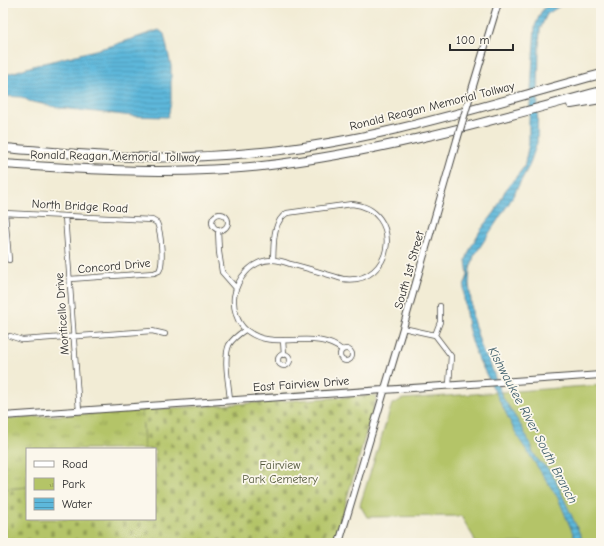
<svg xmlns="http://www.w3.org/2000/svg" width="604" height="546" viewBox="0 0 604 546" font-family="'Comic Neue',sans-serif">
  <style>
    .grass { fill: #b4c467; stroke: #707849 }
    .cemetery { fill: url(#cemetery-stones); stroke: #707849 }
    .park { fill: url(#park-tufts); stroke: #707849 }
    .water { fill: url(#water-rules); stroke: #447283 }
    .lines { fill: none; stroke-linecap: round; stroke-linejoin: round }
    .street-casing { stroke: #494844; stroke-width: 6 }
    .secondary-casing { stroke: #494844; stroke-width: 8 }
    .highway-casing { stroke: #494844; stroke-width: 10 }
    .street { stroke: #fff; stroke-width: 4.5 }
    .secondary { stroke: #fff; stroke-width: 6 }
    .highway { stroke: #fff; stroke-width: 8 }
    .secondary-bridge-casing { stroke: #494844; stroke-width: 8; stroke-linecap: butt }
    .secondary-bridge { stroke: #fff; stroke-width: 6 }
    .labels { text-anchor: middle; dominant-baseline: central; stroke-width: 3.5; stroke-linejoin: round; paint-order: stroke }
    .street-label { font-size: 12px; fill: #2b2b2b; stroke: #fbf7ec }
    .park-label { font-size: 12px; fill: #54593d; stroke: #fbf7ec }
    .water-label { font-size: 13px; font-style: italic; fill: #3c5c69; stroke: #fbf7ec }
  </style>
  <defs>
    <pattern id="cemetery-stones" width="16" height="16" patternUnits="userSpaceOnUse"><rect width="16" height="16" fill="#b4c467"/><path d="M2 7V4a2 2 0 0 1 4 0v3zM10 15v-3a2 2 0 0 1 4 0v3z" fill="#939f55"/></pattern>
    <pattern id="park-tufts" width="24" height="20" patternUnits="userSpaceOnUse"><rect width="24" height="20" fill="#b4c467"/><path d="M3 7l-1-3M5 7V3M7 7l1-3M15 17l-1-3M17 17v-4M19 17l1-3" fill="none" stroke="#939f55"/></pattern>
    <pattern id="water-rules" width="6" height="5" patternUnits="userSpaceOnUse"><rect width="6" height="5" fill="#5db8db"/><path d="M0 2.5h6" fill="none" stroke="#4d96b2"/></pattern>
  </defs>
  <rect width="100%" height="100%" fill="#fbf7ec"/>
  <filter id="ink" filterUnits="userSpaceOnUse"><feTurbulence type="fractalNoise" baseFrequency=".025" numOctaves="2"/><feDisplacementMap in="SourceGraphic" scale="8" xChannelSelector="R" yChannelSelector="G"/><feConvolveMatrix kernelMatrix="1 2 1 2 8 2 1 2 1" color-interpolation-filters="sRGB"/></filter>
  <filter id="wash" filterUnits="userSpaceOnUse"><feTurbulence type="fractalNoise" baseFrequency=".012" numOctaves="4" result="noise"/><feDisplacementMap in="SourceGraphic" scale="16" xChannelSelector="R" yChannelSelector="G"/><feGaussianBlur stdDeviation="0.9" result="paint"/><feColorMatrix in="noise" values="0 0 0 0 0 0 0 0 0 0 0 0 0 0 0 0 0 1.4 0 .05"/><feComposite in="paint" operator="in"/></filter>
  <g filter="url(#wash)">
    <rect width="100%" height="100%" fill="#f2ecd5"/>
    <path class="grass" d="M601,385V543H475L474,538L461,516L367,517L360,505L392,404L403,399Z"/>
    <path class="cemetery" d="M377,395L334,543H3V489L27,487V519H155V449H144L142,410Z"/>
    <path class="park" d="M142,410L144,449H27V487L3,489V419Z"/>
    <path class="water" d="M549,3H582L563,4L547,14L540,29L539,47L537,143L529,166L509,203L474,256L470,269L469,283L473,320L483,353L489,361L502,396L521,426L532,447V451L538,460L547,468L555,479L584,543H577L558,498L519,439L475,352L468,327L464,298V287L468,275L466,260L471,247L480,231L495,212L505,191L524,167L529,144V122L535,26L541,12Z
      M159,30L164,34L171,66V102L168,117L133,116L60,108L29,101L22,97L5,96L3,94V80L8,74L33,66L111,46Z"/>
  </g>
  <g filter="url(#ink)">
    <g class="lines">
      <defs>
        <path id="street" d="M3,213L152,220L157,223C161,232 164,264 159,271L154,273L70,279
          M5,213L9,260
          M212 222a8 8 0 1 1 16 0a8 8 0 1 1-16 0Z
          M65,216L79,411
          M218,229L219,252L222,272L236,288
          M273,260C274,244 272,222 287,213L352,204C404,209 395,286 343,279C325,274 308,268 290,264C285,262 278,260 272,260C252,260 237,278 234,297C233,308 237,323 246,330C274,353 314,327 342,350
          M403,328L435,335L440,322V306
          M435,335L451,356L449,385
          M10,336L22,340L152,331L165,334
          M283,340L284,355
          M340 355a6 6 0 1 1 12 0a6 6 0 1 1-12 0Z
          M278 360a6 6 0 1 1 12 0a6 6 0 1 1-12 0Z
          M230,400C229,385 223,359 229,345C233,338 239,334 245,330"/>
        <path id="secondary" d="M470,96L498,3
          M3,416L601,375
          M339,543L403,328L457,140"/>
        <path id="highway" d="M571,104L601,99
          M3,148C47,151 90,156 134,157C177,159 220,156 262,152C378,141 489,104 601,74
          M3,164C89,170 176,175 262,166C377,153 490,121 601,91"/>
      </defs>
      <use href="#street" class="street-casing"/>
      <use href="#secondary" class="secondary-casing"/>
      <use href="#highway" class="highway-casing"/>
      <use href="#street" class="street"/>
      <use href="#secondary" class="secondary"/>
      <use href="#highway" class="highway"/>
      <defs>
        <path id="secondary-bridge" d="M457,140L470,96"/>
      </defs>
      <use href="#secondary-bridge" class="secondary-bridge-casing"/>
      <use href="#secondary-bridge" class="secondary-bridge"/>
    </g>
  </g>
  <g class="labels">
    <g class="street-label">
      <text transform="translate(432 106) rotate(-14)">Ronald Reagan Memorial Tollway</text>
      <text transform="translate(115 156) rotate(1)">Ronald Reagan Memorial Tollway</text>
      <text transform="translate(80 206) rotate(3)">North Bridge Road</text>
      <text transform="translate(114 266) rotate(-5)">Concord Drive</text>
      <text transform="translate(409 270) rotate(-74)">South 1st Street</text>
      <text transform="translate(62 314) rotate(-94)">Monticello Drive</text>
      <text transform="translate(301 384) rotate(-4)">East Fairview Drive</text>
    </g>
    <g class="park-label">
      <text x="280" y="465">Fairview<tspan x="280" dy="14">Park Cemetery</tspan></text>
    </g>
    <g class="water-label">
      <text transform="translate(533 425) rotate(62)">Kishwaukee River South Branch</text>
    </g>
  </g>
  <rect width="604" height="546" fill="none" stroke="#fbf7ec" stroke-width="16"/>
  <rect x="26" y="448" width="130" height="72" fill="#fbf7ec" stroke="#a8a59f"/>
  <rect x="34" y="461" width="20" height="6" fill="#ffffff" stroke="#a8a59f"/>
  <text x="62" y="468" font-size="12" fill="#2b2b2b">Road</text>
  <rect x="34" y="478" width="20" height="12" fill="url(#park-tufts)" stroke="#a8a59f"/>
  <text x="62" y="488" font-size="12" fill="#2b2b2b">Park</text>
  <rect x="34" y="498" width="20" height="12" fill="url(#water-rules)" stroke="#a8a59f"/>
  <text x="62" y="508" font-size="12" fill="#2b2b2b">Water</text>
  <path d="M450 44v6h63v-6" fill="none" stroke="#2b2b2b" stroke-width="2"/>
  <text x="456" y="44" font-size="12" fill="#2b2b2b" stroke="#fbf7ec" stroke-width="3" paint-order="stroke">100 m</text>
</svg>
